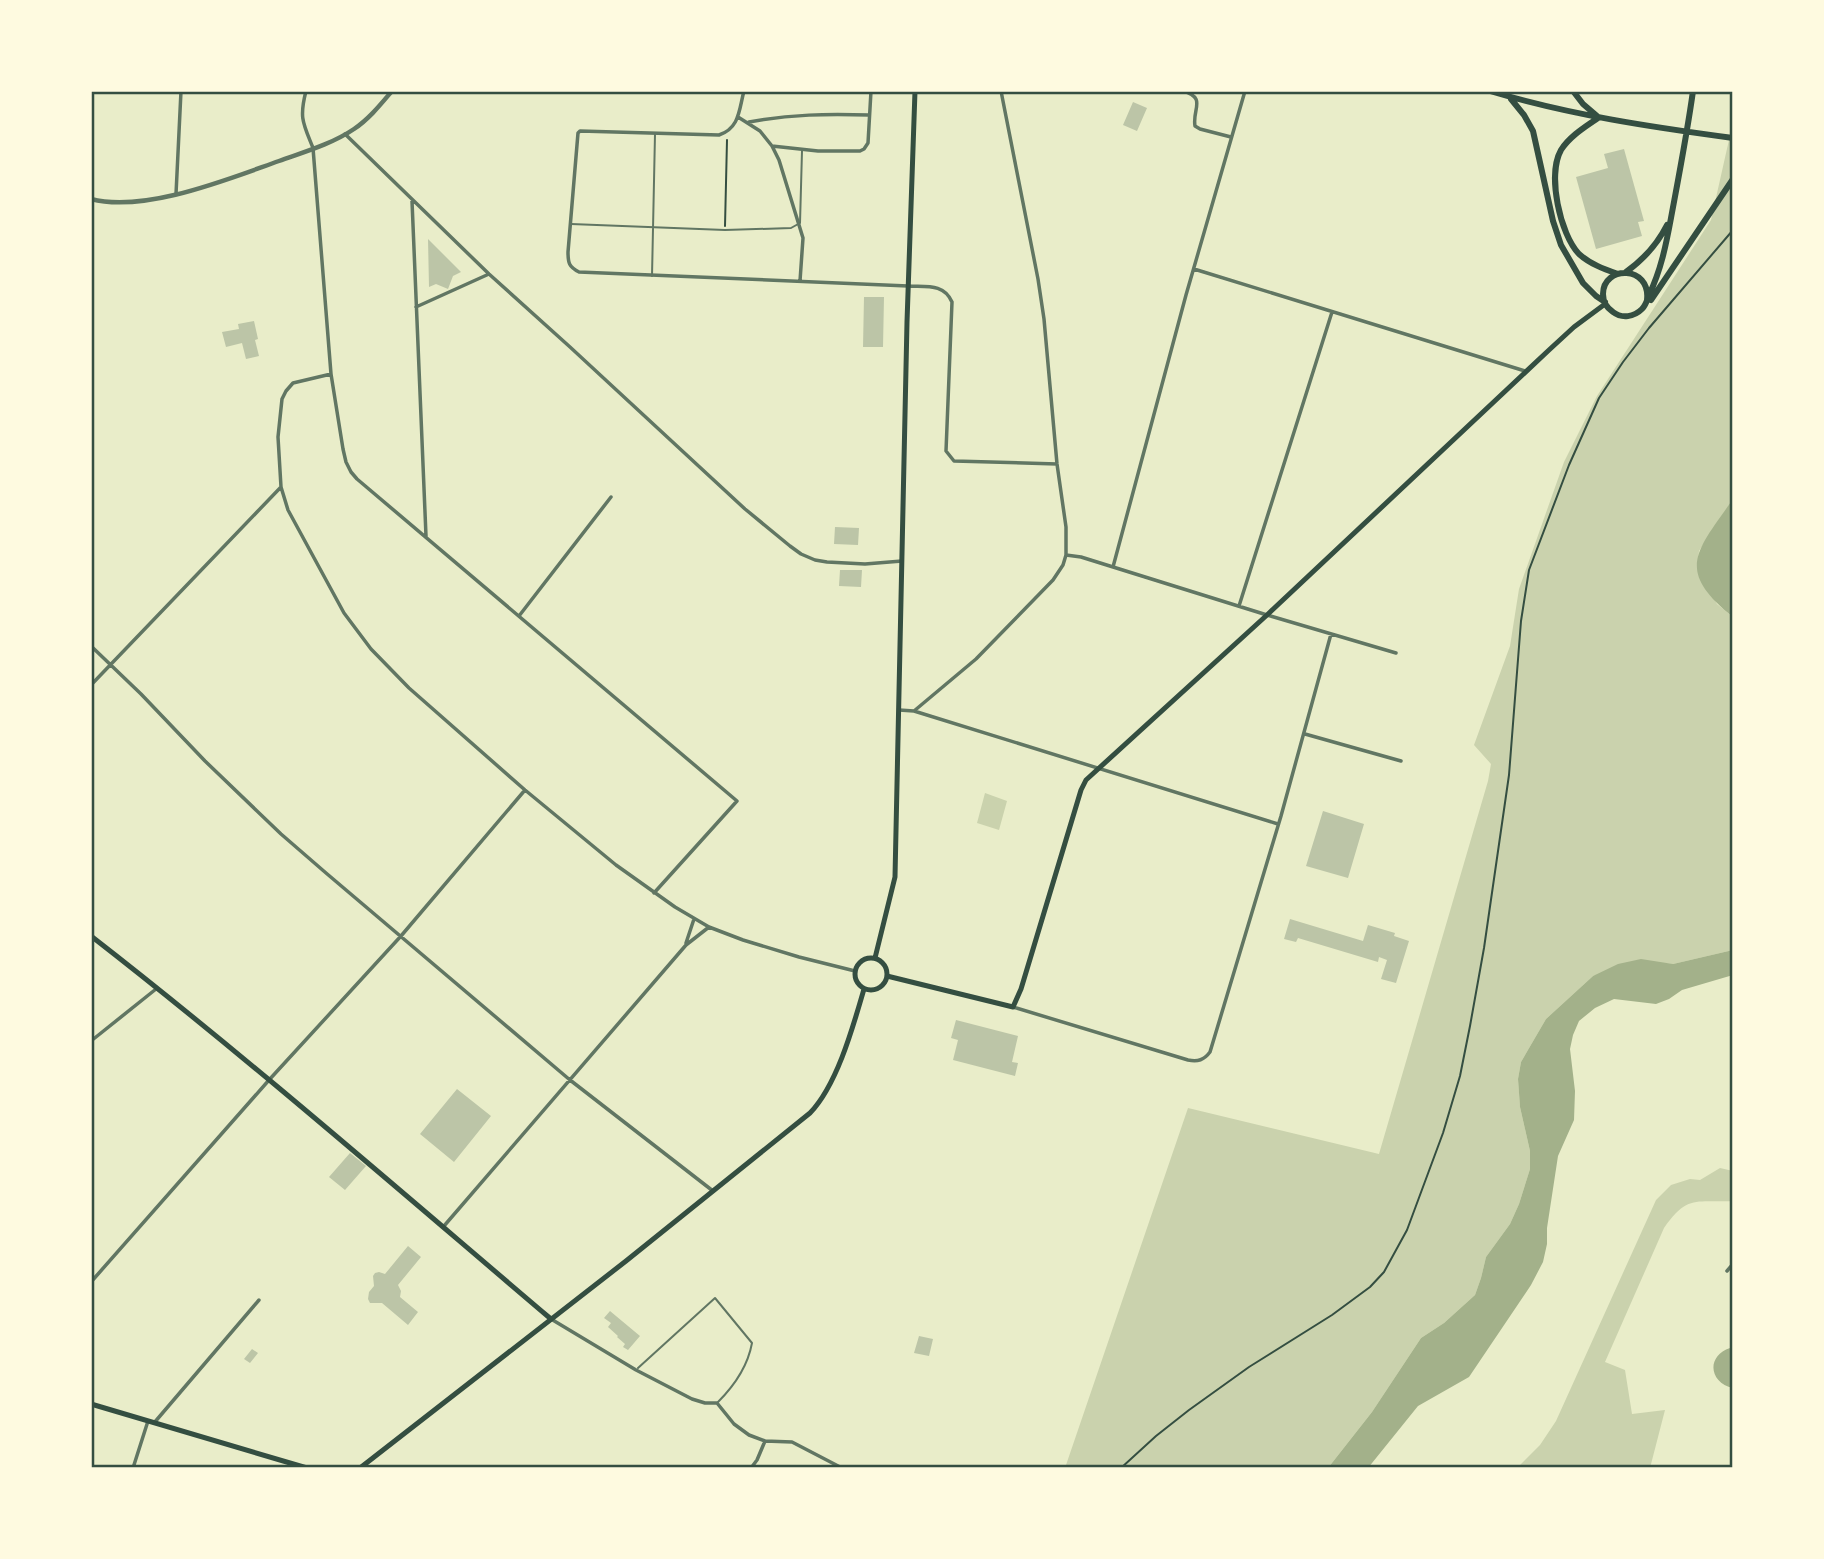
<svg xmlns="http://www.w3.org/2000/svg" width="1824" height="1559" viewBox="0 0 1824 1559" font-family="'Archivo Narrow',sans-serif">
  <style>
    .green { fill: #cad2ad }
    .water { fill: #a3b18a }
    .building { fill: #bcc5a7 }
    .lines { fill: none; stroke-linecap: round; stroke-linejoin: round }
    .path { stroke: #344e41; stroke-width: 2 }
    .service { stroke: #617663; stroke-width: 2 }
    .minor { stroke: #617663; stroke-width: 3.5 }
    .tertiary { stroke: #617663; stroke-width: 4.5 }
    .secondary { stroke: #344e41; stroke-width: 5 }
    .primary { stroke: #344e41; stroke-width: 6 }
    .neatline { fill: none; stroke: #344e41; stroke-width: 2.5 }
  </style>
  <rect width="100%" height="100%" fill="#e9edc9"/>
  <path class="green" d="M1733,122V499L1699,551L1697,567L1717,604L1733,617V950L1673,964L1659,963L1593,976L1546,1019L1521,1062L1518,1079L1520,1107L1530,1151V1169L1519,1204L1510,1224L1486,1257L1481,1278L1475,1295L1444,1323L1421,1338L1372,1412L1328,1468H1065L1188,1108L1379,1154L1488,781L1491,764L1474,745L1510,646L1519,589L1564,462L1597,396L1711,220Z
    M985,793L1007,801L999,830L977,823Z
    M1720,1168L1733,1171V1201C1696,1203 1688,1194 1664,1228L1605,1362L1625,1370L1632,1414L1665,1410L1650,1468H1517L1540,1445L1556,1421L1656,1200L1671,1185L1690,1179L1700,1180Z"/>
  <path class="water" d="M1733,499V617C1674,570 1697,551 1733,499Z
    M1733,950V975L1682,990L1669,999L1656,1004L1614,999L1595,1008L1579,1021L1573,1035L1570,1049L1575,1091L1574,1120L1558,1156L1547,1228V1244L1543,1262L1531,1285L1469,1377L1418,1406L1368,1468H1328L1372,1412L1421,1338L1444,1323L1475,1295L1481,1278L1486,1257L1510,1224L1519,1204L1530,1169V1151L1520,1107L1518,1079L1521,1062L1546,1019L1593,976L1618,964L1641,959L1673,964Z
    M1730,1348H1733V1388C1709,1383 1706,1356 1730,1348Z"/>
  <path class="building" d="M1133,102L1147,108L1137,131L1123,125Z
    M1624,149L1644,221L1638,222L1642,236L1596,249L1576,177L1608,168L1604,154Z
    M428,239L461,272L453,276L448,289L436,284L429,287Z
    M864,297H884L883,347H863Z
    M254,321L258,339L255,340L259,356L246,359L242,343L226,347L222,332L239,329L238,324Z
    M835,527L859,528L858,545L834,544Z
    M840,570H862L861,587L839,586Z
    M1323,811L1364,824L1348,878L1306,866Z
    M1290,919L1363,941L1368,925L1395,933L1394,936L1409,941L1396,983L1381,979L1387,960L1379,957L1378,962L1298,938L1296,942L1284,939Z
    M956,1020L1018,1036L1012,1062L1018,1063L1015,1076L953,1060L958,1040L951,1038Z
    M457,1089L491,1116L454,1162L420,1134Z
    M350,1153L366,1166L345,1190L329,1177Z
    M408,1246L421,1257L398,1285L401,1291L400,1297L418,1312L408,1325L382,1303H370L368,1299L369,1292L374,1286L373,1276L375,1273L379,1272L385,1274Z
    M610,1311L640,1336L628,1350L623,1347L625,1344L617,1337L618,1336L608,1327L611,1323L604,1318Z
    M919,1336L933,1339L929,1356L914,1353Z
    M252,1349L258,1353L250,1363L244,1359Z"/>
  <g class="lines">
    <path class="path" d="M725,226L727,140
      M1121,1468L1156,1436L1189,1410L1249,1367L1332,1315L1370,1287L1384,1272L1407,1230L1443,1133L1460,1076L1470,1026L1484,948L1509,775L1521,621L1529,570L1569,465L1599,398L1623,362L1649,328L1733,230"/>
    <path class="service" d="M571,224L725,230L791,228L800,223L802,151
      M652,276L655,134
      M638,1368L715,1298L752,1343C748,1365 734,1386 718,1402"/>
    <path class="minor" d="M306,91C299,118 303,123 313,148L331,374L343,449L346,462L351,472L357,479L737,801L654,893
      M744,91C739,109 740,128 719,135L580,131L578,133L568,252C568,263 569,267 579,272L908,286C926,287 944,283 952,302L946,451L954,461L1057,464
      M885,91L915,92
      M1183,91C1207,98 1192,109 1195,126L1200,129L1231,137
      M738,117L760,131L772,146L779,160L803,238L800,281
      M749,122C790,114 828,114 869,115
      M345,134L489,274L570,347L745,509L790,546L801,554L815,560L827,562L865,564L902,561
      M772,146L818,151H860L864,149L868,143L871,91
      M176,194L181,91
      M412,201L426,536
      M1194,269L1525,371
      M416,307L489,274
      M331,374L293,383L286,391L282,399L278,437L281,487L288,510L344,613L371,649L409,688L525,790L616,865L675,907L709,927L743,940L799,957L855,971
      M1066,555L1081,557L1267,615L1396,653
      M1113,567L1186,295L1245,91
      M1239,606L1332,312
      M519,616L611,497
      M91,646L141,694L205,761L281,834L326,873L570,1080L713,1191
      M91,685L281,487
      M899,710L914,711L1278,824
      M914,711L976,659L1053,580L1063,565L1066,555V527L1057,464L1044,319L1038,279L1001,91
      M1305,734L1401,761
      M686,943L694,919
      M1013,1007L1188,1060C1198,1062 1204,1060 1210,1052L1281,816L1331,634
      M91,1041L156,989
      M444,1226L686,945L709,927
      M1727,1271L1733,1264
      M91,1282L269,1080L401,936L525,790
      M551,1319L636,1370L692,1399L705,1403H717L734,1424L749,1435L765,1441L792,1442L842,1468
      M154,1423L259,1300
      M133,1468L148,1421
      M751,1468L757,1460L765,1441"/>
    <path class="tertiary" d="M91,199C145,213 228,179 279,161C304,152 332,144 354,129C369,119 381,104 392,91"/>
    <path class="secondary" d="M91,936C248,1058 399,1190 551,1319
      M855 974a16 16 0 1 1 32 0a16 16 0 1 1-32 0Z
      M875,958L895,877L907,322L915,91
      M887,976L1013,1007L1021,989L1081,790L1086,780L1267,615L1549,350L1574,327L1605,304
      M91,1404L307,1468
      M360,1468L626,1261L810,1113C837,1085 853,1027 864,989"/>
    <path class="primary" d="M1490,91C1570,115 1651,127 1733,138
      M1573,91L1583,104L1597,116
      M1511,99L1524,115L1533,131L1553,221L1561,245L1583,283L1596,296L1605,302
      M1598,118C1585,127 1570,136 1561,150C1547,175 1560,234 1579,254C1590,264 1604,269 1618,274
      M1626,272C1644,259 1657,245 1667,225
      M1647,300C1651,265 1603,265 1603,294C1603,302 1607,308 1613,312C1622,319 1634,317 1642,309C1646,305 1647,300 1649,295C1661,270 1666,245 1671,218C1679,175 1687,134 1693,91
      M1651,300L1733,179"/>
  </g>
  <rect width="1824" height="1559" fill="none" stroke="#fefae0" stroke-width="186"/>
  <rect x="93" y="93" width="1638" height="1373" class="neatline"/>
</svg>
